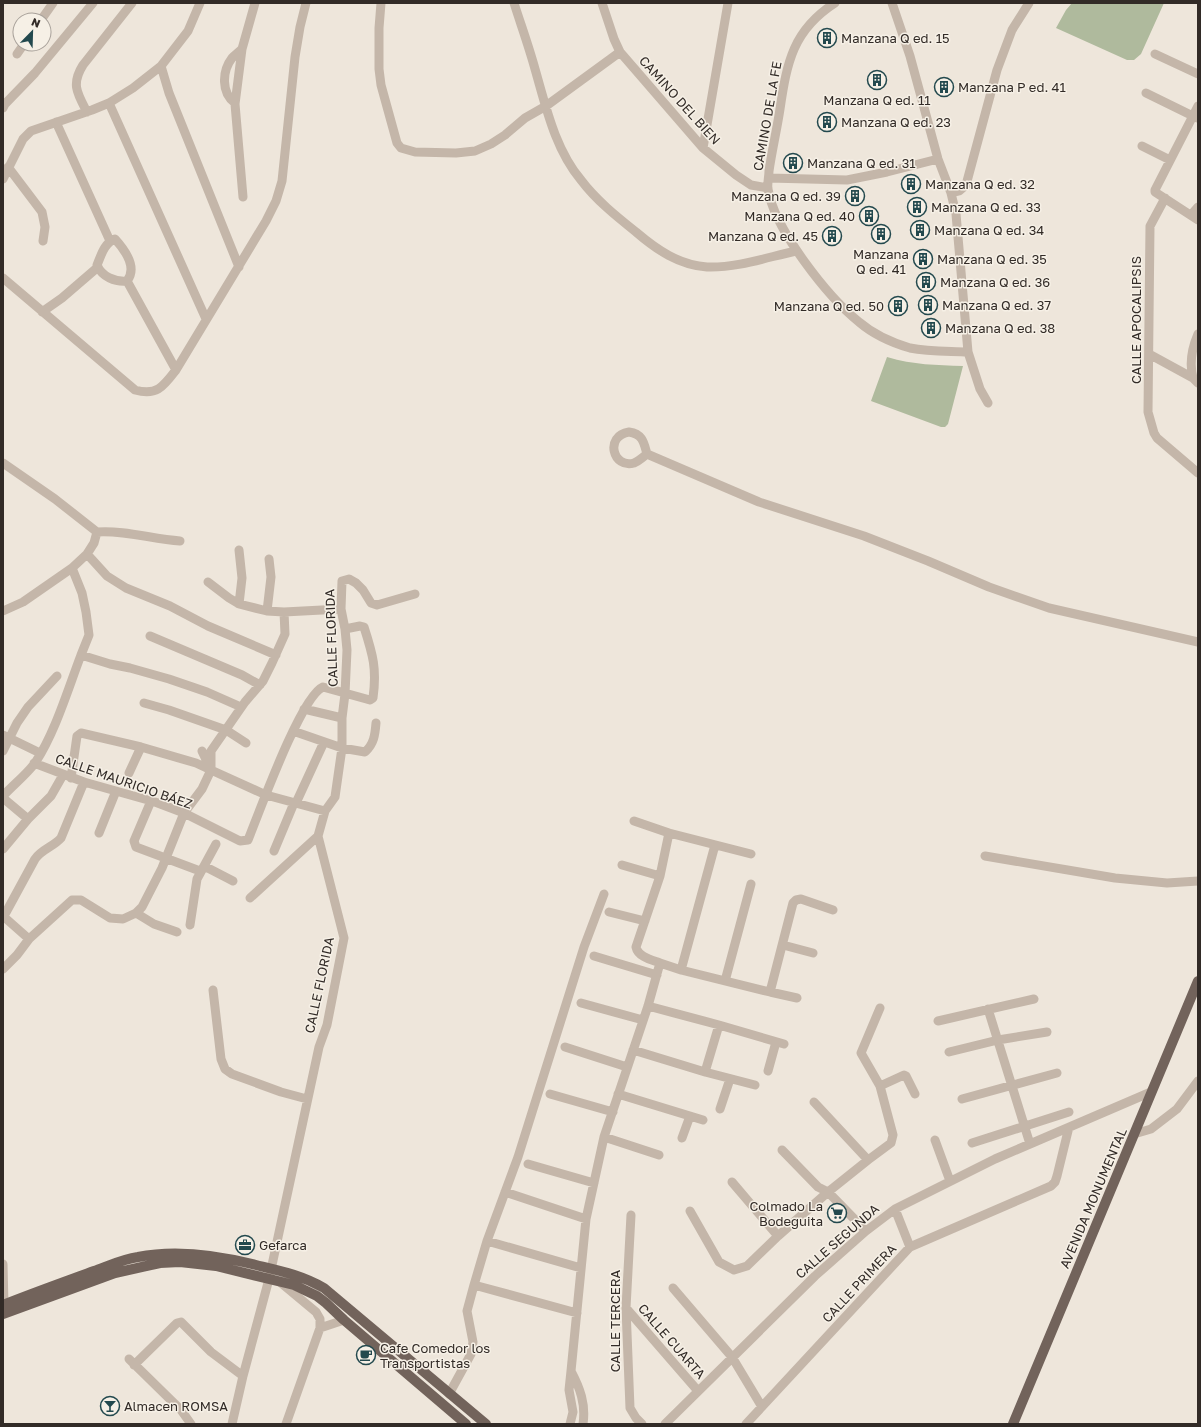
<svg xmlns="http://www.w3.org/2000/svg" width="1201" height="1427" viewBox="0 0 1201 1427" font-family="'Golos Text',sans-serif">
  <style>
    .pitch { fill: #afba9d }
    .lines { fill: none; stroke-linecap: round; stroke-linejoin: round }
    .minor { stroke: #c4b6a9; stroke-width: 9 }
    .major { stroke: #72635b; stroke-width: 10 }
    .labels { text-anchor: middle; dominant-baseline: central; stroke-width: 3; stroke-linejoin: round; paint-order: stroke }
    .poi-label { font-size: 13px; fill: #322b27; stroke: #f6f0e6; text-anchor: start }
    .street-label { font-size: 13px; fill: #322b27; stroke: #f6f0e6 }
  </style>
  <rect width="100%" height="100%" fill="#eee6db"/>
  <path class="pitch" d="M1072,3H1164L1141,54L1134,60H1127L1056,28L1066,10Z
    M887,357C914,365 936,365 963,366L948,424L945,427H941L871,401Z"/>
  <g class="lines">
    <path class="minor" d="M381,3L379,28V69L381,85L397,143L401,148L415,152L456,153L475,151L491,144L505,135L525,118L546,106L620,52
      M514,3C521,25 529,47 535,69C546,107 555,149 581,180C596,200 616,216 636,232C657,250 679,265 707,267C737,268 768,257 796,251
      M602,3L614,39L620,52L703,148L736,175L751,185L768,188
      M835,3C793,30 787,62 780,109C777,129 772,150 769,171C769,177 767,184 768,189C774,229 828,297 859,322C873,334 893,343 910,348C929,352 949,351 968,352
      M892,3L910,56L938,159L951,193L956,214L968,352L980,389L988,403
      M41,20L53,3
      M17,54L24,44
      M1155,54L1198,74
      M161,66L169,93L239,267
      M1146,93L1197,118
      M109,103L206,319
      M235,103C221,93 222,71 232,58C235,55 239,52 242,49
      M1198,106L1155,190V192L1198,220
      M3,108L5,104L35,73L93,3
      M87,112C77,93 71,84 83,65L132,3
      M56,122L110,241
      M1142,146L1170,160
      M703,148L728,3
      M8,167L42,212L45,227L43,241
      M769,178L847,180L887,172L938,159
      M3,179L23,139L31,131L92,110L109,103L133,88L161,66L188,31L200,3
      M951,193L959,191L966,185L997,70L1012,30L1029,3
      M243,197L235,104L242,49L255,3
      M1165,198L1150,226L1148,412L1154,433L1157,438L1198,473
      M1191,215L1198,207
      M115,239C125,250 138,267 127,281C115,282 102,277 97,265C101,256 104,243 115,239Z
      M3,278L135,390C157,396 163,387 176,370L266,221L276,201L282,181L295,57L300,27L306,3
      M127,281L176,370
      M42,312L62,298L98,267
      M1149,354L1193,378L1198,383
      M1193,378C1189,363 1192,348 1198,334
      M629,432C643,434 644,443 647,454C643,457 639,461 634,463C613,469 604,436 629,432Z
      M647,454L759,502L864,536L928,561L989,587L1049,608L1198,642
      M3,463L55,499L97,532
      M239,550L242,578L239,604L267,611
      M87,554L94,543L97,532C125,530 152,539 180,541
      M269,559L271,577L267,611L284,612L341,609
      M208,582L229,598L239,604
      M3,611L23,602L72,568
      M150,636L242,675L260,685
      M144,703L169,710L226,730L246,743
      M241,707L207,692L169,679L130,668L110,664L81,655L89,635L86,612L82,593L72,568L87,554L107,576L126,588L170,606L208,626L276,655
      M304,709L342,718
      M293,731L342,748L365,752C374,744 375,735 376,723
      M3,735L40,753
      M3,751L17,723L28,707L57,676
      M202,751L211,770L266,795L325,811
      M34,763L84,782L155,802L184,813L240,841L248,840C259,813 301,696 323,687L370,700L373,698C377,669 373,655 364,627L360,626L345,629
      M129,773L141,747
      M71,778L77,736L81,733L141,747L196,763L211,770
      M3,796C13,785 26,775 35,763C55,733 68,689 81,655
      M3,798L28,819
      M151,801L134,841L136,847L200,871
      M296,803L324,742
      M634,821L669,833
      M99,833L116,791
      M715,845L681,970L770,992L797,998
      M3,849L28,819L51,796L63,775
      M274,851L294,803
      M985,856L1115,878L1167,883L1198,881
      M622,865L660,876
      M204,866L233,881
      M250,898L318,836
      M609,912L645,921
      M136,913L154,924L177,932
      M3,916L29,939
      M4,916L35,859C42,849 53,847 61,838L84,782
      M190,925L197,879L216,844
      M783,945L813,953
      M594,956L657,975
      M660,963L681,970
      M3,969L17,955L29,939L72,900H81L110,918L123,919L136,913L142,907L162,868L184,813L202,789L211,770V751L245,702L263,681L272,663L285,634L284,612
      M725,981L751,884
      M213,990L221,1059L225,1069L232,1074L281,1092L307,1099
      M770,992L793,903L796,900L801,899L833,910
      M581,1003L643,1020
      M648,1006L719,1025L784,1044
      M988,1009L1030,1144
      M938,1021L1034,999
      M565,1047L627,1067
      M633,1050L705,1072L755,1085
      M949,1052L998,1040L1047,1032
      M768,1071L776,1042
      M705,1072L719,1025
      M880,1086L904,1075L906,1076L915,1094
      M550,1094L613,1112
      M618,1094L703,1120
      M962,1099L1057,1073
      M814,1102L868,1160
      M720,1109L730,1079
      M1134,1134L1151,1129L1177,1109L1198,1081
      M604,1137L659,1155
      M682,1138L690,1116
      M935,1140L950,1181
      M972,1143L1069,1112
      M782,1150L818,1187L828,1192L866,1231
      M528,1164L594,1183
      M732,1182L778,1236
      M505,1192L586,1219
      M895,1209L910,1247
      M690,1211L719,1262L734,1270L747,1266L778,1236L828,1192L868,1160L891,1143L893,1135L880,1086L861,1053L880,1008
      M631,1215L626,1308L630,1408L636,1418L642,1424
      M487,1241L581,1268
      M3,1264L4,1305L6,1310
      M280,1282L316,1312L320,1319V1328L286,1424
      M673,1288L732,1357L762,1407
      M626,1308L698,1391
      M577,1313L474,1285L487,1241L518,1157L584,947L604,894
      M320,1328L344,1320
      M129,1359L181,1410L191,1424
      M134,1365L177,1323L181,1322L211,1352L243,1376
      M571,1371L586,1219L604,1137L648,1006L660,963C652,960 638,957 636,947L660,876L669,833L751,854
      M449,1394L471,1354L473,1342L467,1311L474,1285
      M232,1424L243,1376L269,1279L319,1047L327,1025L344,938L318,836L325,811L335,797L342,748V718L345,694L347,650L345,629L341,609L342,581L349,579L356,583L363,590L371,603L377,605L415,594
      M570,1424L573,1412L569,1390L571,1371C580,1388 586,1404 583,1424
      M665,1424L815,1276L866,1231L895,1209L995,1159L1151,1092
      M746,1424L910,1247L1051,1186L1055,1182L1057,1176L1069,1127"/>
    <path class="major" d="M3,1305C33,1293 64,1282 94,1271C108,1266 123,1259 138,1257C177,1249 217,1255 256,1265C281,1271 301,1275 324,1288L486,1424
      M3,1314L115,1273L160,1263L180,1262L216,1266L294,1285L317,1296L326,1303L344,1320L466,1424
      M1013,1424L1198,981"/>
  </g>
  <defs>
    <symbol id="building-ring" viewBox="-11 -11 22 22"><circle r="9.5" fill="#f6f0e6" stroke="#23494e" stroke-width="1.5"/><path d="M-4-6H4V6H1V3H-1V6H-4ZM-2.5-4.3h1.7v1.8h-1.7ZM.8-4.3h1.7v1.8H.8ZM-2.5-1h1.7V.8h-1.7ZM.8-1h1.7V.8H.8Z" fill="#23494e"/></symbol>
    <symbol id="supermarket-ring" viewBox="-11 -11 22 22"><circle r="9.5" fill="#f6f0e6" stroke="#23494e" stroke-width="1.5"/><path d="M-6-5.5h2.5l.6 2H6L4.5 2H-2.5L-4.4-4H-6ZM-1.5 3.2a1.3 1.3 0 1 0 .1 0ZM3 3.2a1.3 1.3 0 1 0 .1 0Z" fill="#23494e"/></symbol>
    <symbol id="office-ring" viewBox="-11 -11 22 22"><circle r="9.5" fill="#f6f0e6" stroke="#23494e" stroke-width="1.5"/><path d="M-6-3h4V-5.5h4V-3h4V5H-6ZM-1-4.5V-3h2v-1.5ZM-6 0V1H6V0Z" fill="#23494e"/></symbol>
    <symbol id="cafe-ring" viewBox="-11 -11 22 22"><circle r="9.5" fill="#f6f0e6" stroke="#23494e" stroke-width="1.5"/><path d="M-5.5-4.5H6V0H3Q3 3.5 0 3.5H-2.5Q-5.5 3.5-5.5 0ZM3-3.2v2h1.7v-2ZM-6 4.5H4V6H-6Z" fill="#23494e"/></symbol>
    <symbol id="bar-ring" viewBox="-11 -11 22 22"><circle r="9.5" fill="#f6f0e6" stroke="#23494e" stroke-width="1.5"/><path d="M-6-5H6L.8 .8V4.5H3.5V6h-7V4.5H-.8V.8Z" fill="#23494e"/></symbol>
  </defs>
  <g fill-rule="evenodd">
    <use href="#building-ring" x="816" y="27" width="22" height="22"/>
    <use href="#building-ring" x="866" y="69" width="22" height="22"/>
    <use href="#building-ring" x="933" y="76" width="22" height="22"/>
    <use href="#building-ring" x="816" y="111" width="22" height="22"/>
    <use href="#building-ring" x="782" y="152" width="22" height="22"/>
    <use href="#building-ring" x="900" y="173" width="22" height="22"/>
    <use href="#building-ring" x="844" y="185" width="22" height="22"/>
    <use href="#building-ring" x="906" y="196" width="22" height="22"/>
    <use href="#building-ring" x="858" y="205" width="22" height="22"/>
    <use href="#building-ring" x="909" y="219" width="22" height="22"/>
    <use href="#building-ring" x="870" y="223" width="22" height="22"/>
    <use href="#building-ring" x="821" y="225" width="22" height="22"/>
    <use href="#building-ring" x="912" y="248" width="22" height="22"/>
    <use href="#building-ring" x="915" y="271" width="22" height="22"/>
    <use href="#building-ring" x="917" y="294" width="22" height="22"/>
    <use href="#building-ring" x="887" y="295" width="22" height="22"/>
    <use href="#building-ring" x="920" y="317" width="22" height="22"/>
    <use href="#supermarket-ring" x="826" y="1202" width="22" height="22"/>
    <use href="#office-ring" x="234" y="1234" width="22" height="22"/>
    <use href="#cafe-ring" x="355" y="1344" width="22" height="22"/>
    <use href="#bar-ring" x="99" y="1395" width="22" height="22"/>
  </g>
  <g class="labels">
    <g class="poi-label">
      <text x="841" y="38">Manzana Q ed. 15</text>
      <text x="958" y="87">Manzana P ed. 41</text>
      <text x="877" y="100" text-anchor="middle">Manzana Q ed. 11</text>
      <text x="841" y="122">Manzana Q ed. 23</text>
      <text x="807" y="163">Manzana Q ed. 31</text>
      <text x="925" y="184">Manzana Q ed. 32</text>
      <text x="841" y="196" text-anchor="end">Manzana Q ed. 39</text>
      <text x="931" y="207">Manzana Q ed. 33</text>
      <text x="855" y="216" text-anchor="end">Manzana Q ed. 40</text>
      <text x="934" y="230">Manzana Q ed. 34</text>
      <text x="818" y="236" text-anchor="end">Manzana Q ed. 45</text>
      <text x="881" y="254" text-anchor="middle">Manzana<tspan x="881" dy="15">Q ed. 41</tspan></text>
      <text x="937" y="259">Manzana Q ed. 35</text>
      <text x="940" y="282">Manzana Q ed. 36</text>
      <text x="942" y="305">Manzana Q ed. 37</text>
      <text x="884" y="306" text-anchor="end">Manzana Q ed. 50</text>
      <text x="945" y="328">Manzana Q ed. 38</text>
      <text x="823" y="1206" text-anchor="end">Colmado La<tspan x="823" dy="15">Bodeguita</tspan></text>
      <text x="259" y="1245">Gefarca</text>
      <text x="380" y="1348">Cafe Comedor los<tspan x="380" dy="15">Transportistas</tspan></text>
      <text x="124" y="1406">Almacen ROMSA</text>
    </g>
    <g class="street-label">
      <text transform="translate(680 100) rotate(48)">CAMINO DEL BIEN</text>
      <text transform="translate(767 116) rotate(-80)">CAMINO DE LA FE</text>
      <text transform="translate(1136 320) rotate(-90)">CALLE APOCALIPSIS</text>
      <text transform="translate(331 638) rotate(-92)">CALLE FLORIDA</text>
      <text transform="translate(124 781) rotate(19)">CALLE MAURICIO BÁEZ</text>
      <text transform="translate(319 985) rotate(-78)">CALLE FLORIDA</text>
      <text transform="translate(1093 1198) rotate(-67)">AVENIDA MONUMENTAL</text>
      <text transform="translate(837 1241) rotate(-41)">CALLE SEGUNDA</text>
      <text transform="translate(859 1283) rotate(-47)">CALLE PRIMERA</text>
      <text transform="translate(615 1321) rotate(-90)">CALLE TERCERA</text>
      <text transform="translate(672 1341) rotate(49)">CALLE CUARTA</text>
    </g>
  </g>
  <rect width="1201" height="1427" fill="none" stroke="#322b27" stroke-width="8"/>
  <g transform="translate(32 32) rotate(23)"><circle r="19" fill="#f6f0e6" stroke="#a8a19a"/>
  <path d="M0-3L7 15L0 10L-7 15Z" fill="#23494e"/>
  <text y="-6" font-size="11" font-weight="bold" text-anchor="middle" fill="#322b27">N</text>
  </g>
</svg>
